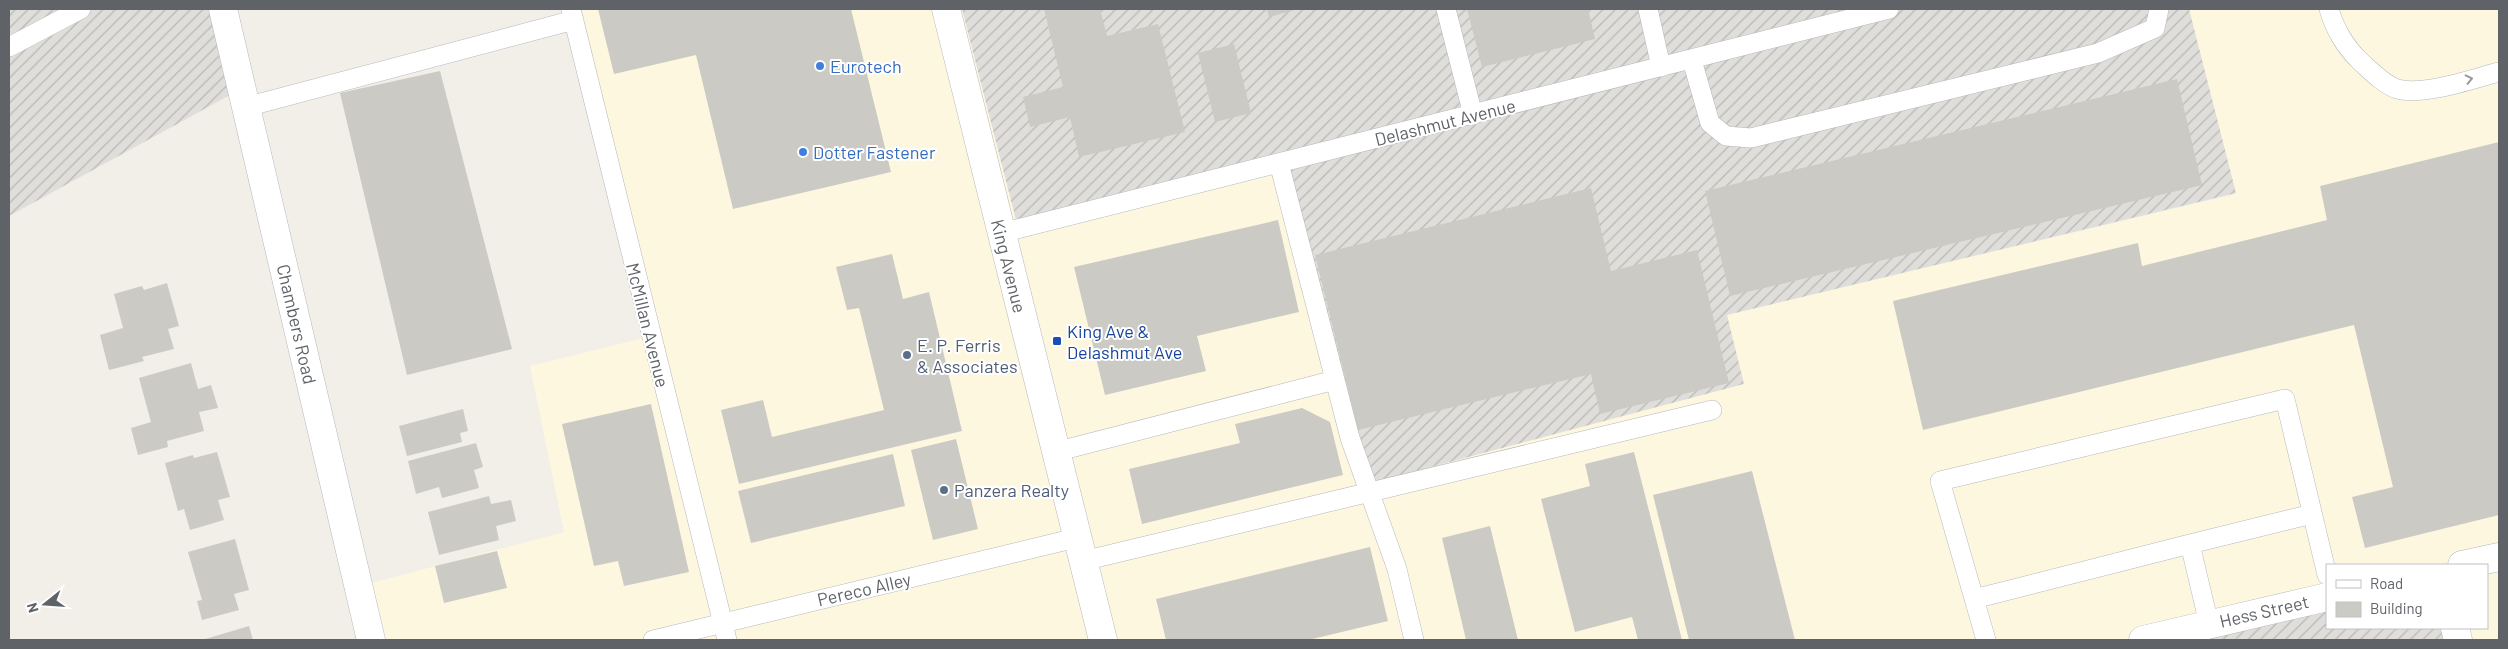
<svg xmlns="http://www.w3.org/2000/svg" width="2508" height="649" viewBox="0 0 2508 649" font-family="Barlow,sans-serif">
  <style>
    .commercial { fill: #fef7e0 }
    .industrial { fill: url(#industrial-furrows) }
    .building { fill: #cccac5 }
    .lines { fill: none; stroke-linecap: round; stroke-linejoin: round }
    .service-casing { stroke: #b5b8bc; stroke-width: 20 }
    .minor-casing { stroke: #b5b8bc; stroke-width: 29 }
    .tertiary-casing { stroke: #b5b8bc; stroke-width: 29 }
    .service { stroke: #fff; stroke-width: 19 }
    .minor { stroke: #fff; stroke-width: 28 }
    .tertiary { stroke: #fff; stroke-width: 28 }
    .oneway { stroke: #979a9d }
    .shop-dot { fill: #3f7fe0; stroke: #fff; stroke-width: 2 }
    .transit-dot { fill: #1a4fb4; stroke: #fff; stroke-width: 2 }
    .service-dot { fill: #5c6f8a; stroke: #fff; stroke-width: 2 }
    .labels { text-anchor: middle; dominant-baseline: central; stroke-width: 4; stroke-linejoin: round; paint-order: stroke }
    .shop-label { font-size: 18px; fill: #366cbe; stroke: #fff; text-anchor: start }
    .street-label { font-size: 18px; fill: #5f6368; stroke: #fff }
    .transit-label { font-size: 18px; fill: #164399; stroke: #fff; text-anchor: start }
    .service-label { font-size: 18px; fill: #4e5e75; stroke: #fff; text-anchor: start }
  </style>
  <defs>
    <pattern id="industrial-furrows" width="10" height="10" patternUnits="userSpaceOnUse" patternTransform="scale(1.25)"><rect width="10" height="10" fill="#e0deda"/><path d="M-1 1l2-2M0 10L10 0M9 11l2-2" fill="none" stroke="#b9b8b5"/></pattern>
  </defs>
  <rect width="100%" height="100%" fill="#f1efe8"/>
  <path class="commercial" d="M562,9H962L1016,220L1282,152L1344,393L1744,384L1726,315L2236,194L2189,9H2499V640H2445L2442,628H2487V565H2327V609L2202,640H374L361,586L564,532L530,366L648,337Z"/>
  <path class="industrial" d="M9,9H221L241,89L9,216Z
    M962,9H2189L2236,193L1727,315L1744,384L1374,482L1344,393L1282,152L1016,220Z
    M2327,609V628H2442L2445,640H2202Z"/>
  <path class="building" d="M598,9H851L891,172L733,209L696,55L614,74Z
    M1044,9H1100L1107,36L1158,24L1185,132L1079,157L1070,117L1030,127L1023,97L1063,87Z
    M1267,9H1298L1269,17Z
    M1467,9H1588L1595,39L1482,67Z
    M1234,44L1251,113L1215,122L1198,53Z
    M440,71L512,349L407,375L340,93Z
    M2177,79L2202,185L1730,296L1705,191Z
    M2499,142V515L2365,548L2352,497L2393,487L2354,325L1923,430L1893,301L2138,243L2142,266L2327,220L2320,186Z
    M1591,188L1611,271L1697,250L1729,383L1600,414L1591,374L1358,430L1315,255Z
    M1278,220L1299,312L1197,336L1206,371L1105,395L1074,267Z
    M892,254L903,299L929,292L962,431L739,484L721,410L763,400L772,437L884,410L859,308L847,310L836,267Z
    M167,283L179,326L168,329L174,349L142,357L144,361L109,370L100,335L123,328L114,294L142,286L144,290Z
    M191,363L198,389L211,385L218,408L199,412L204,431L167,441L168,447L138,455L131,428L151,422L139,378Z
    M651,404L689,572L624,586L618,561L594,566L562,424Z
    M1302,408L1330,422L1343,475L1142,524L1129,469L1240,443L1235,424Z
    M463,409L468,431L460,433L462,442L407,456L399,426Z
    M956,439L978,529L933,540L911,450Z
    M476,443L483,467L474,470L479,488L442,498L439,487L416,494L408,461Z
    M217,452L230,497L218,500L224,520L190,530L184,509L178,511L165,463L193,455L194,458Z
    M1634,452L1682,640H1638L1632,617L1575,632L1541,499L1590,486L1585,464Z
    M893,454L905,506L751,543L738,491Z
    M1752,471L1795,640H1689L1653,495Z
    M489,496L491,504L511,500L516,521L496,526L499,540L439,555L428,512Z
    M1490,526L1518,640H1466L1442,538Z
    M235,539L249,590L234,594L239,610L202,620L197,601L202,600L188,552Z
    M1370,547L1388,621L1308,640H1166L1156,599Z
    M497,551L507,588L444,603L435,566Z
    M249,626L253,640H202Z"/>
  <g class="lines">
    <defs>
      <path id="service" d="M571,9L727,640
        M1446,9L1473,115
        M1648,9L1661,67
        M2329,9C2334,28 2346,48 2360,61C2371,71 2383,84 2397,89C2424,96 2472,79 2499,72
        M9,47L81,9
        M1692,60L1710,123L1726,136L1751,138L2098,53L2155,28L2159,9
        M246,107L574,20
        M1279,163L1350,438L1397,569L1414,640
        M1001,233L1889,9
        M1055,452L1335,380
        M2190,544L2312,514
        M1083,561L1712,410
        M1974,599L2190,544L2209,624
        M653,640L1076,538
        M1986,640L1940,481L2285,399L2327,575"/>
      <path id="minor" d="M223,9L371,640
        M2462,565L2499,557
        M2455,628L2458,640
        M2143,640L2327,597"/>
      <path id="tertiary" d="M946,9L1103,640"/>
    </defs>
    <use href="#service" class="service-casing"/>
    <use href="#minor" class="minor-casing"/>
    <use href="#tertiary" class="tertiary-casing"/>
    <use href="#service" class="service"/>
    <use href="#minor" class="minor"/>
    <use href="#tertiary" class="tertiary"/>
  </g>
  <defs><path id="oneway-chevron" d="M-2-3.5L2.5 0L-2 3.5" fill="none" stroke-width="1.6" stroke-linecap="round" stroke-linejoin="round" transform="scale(1.25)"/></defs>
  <use class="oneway" href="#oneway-chevron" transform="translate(2469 79) rotate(-13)"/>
  <g class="shop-dot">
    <circle cx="820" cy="66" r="5"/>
    <circle cx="803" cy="152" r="5"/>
  </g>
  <rect class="transit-dot" x="1052" y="336" width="10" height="10" rx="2.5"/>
  <g class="service-dot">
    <circle cx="907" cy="355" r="5"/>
    <circle cx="944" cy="490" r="5"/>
  </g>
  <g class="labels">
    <g class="shop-label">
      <text x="830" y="66">Eurotech</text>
      <text x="813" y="152">Dotter Fastener</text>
    </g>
    <g class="street-label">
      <text transform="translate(1445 122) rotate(-14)">Delashmut Avenue</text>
      <text transform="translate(1009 266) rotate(76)">King Avenue</text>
      <text transform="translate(297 324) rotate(77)">Chambers Road</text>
      <text transform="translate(648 325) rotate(76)">McMillan Avenue</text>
      <text transform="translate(864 589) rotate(-13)">Pereco Alley</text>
      <text transform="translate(2264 611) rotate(-13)">Hess Street</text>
    </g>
    <g class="transit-label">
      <text x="1067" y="331">King Ave &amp;<tspan x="1067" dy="21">Delashmut Ave</tspan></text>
    </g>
    <g class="service-label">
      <text x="917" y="345">E. P. Ferris<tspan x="917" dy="21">&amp; Associates</tspan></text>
      <text x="954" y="490">Panzera Realty</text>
    </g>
  </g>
  <rect width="2508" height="649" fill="none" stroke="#5f6368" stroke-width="20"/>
  <rect x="2326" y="564" width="162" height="65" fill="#ffffff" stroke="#bfc1c3"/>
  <rect x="2336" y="580" width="25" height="8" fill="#ffffff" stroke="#bfc1c3"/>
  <text x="2370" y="589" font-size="15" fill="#5f6368">Road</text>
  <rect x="2336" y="602" width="25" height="15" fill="#cccac5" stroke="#bfc1c3"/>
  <text x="2370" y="614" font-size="15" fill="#5f6368">Building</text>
  <g transform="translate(45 604) rotate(253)" stroke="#ffffff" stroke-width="4" paint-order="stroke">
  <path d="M0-4L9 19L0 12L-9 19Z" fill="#5f6368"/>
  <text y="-8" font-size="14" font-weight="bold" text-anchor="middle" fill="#5f6368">N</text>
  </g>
</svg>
